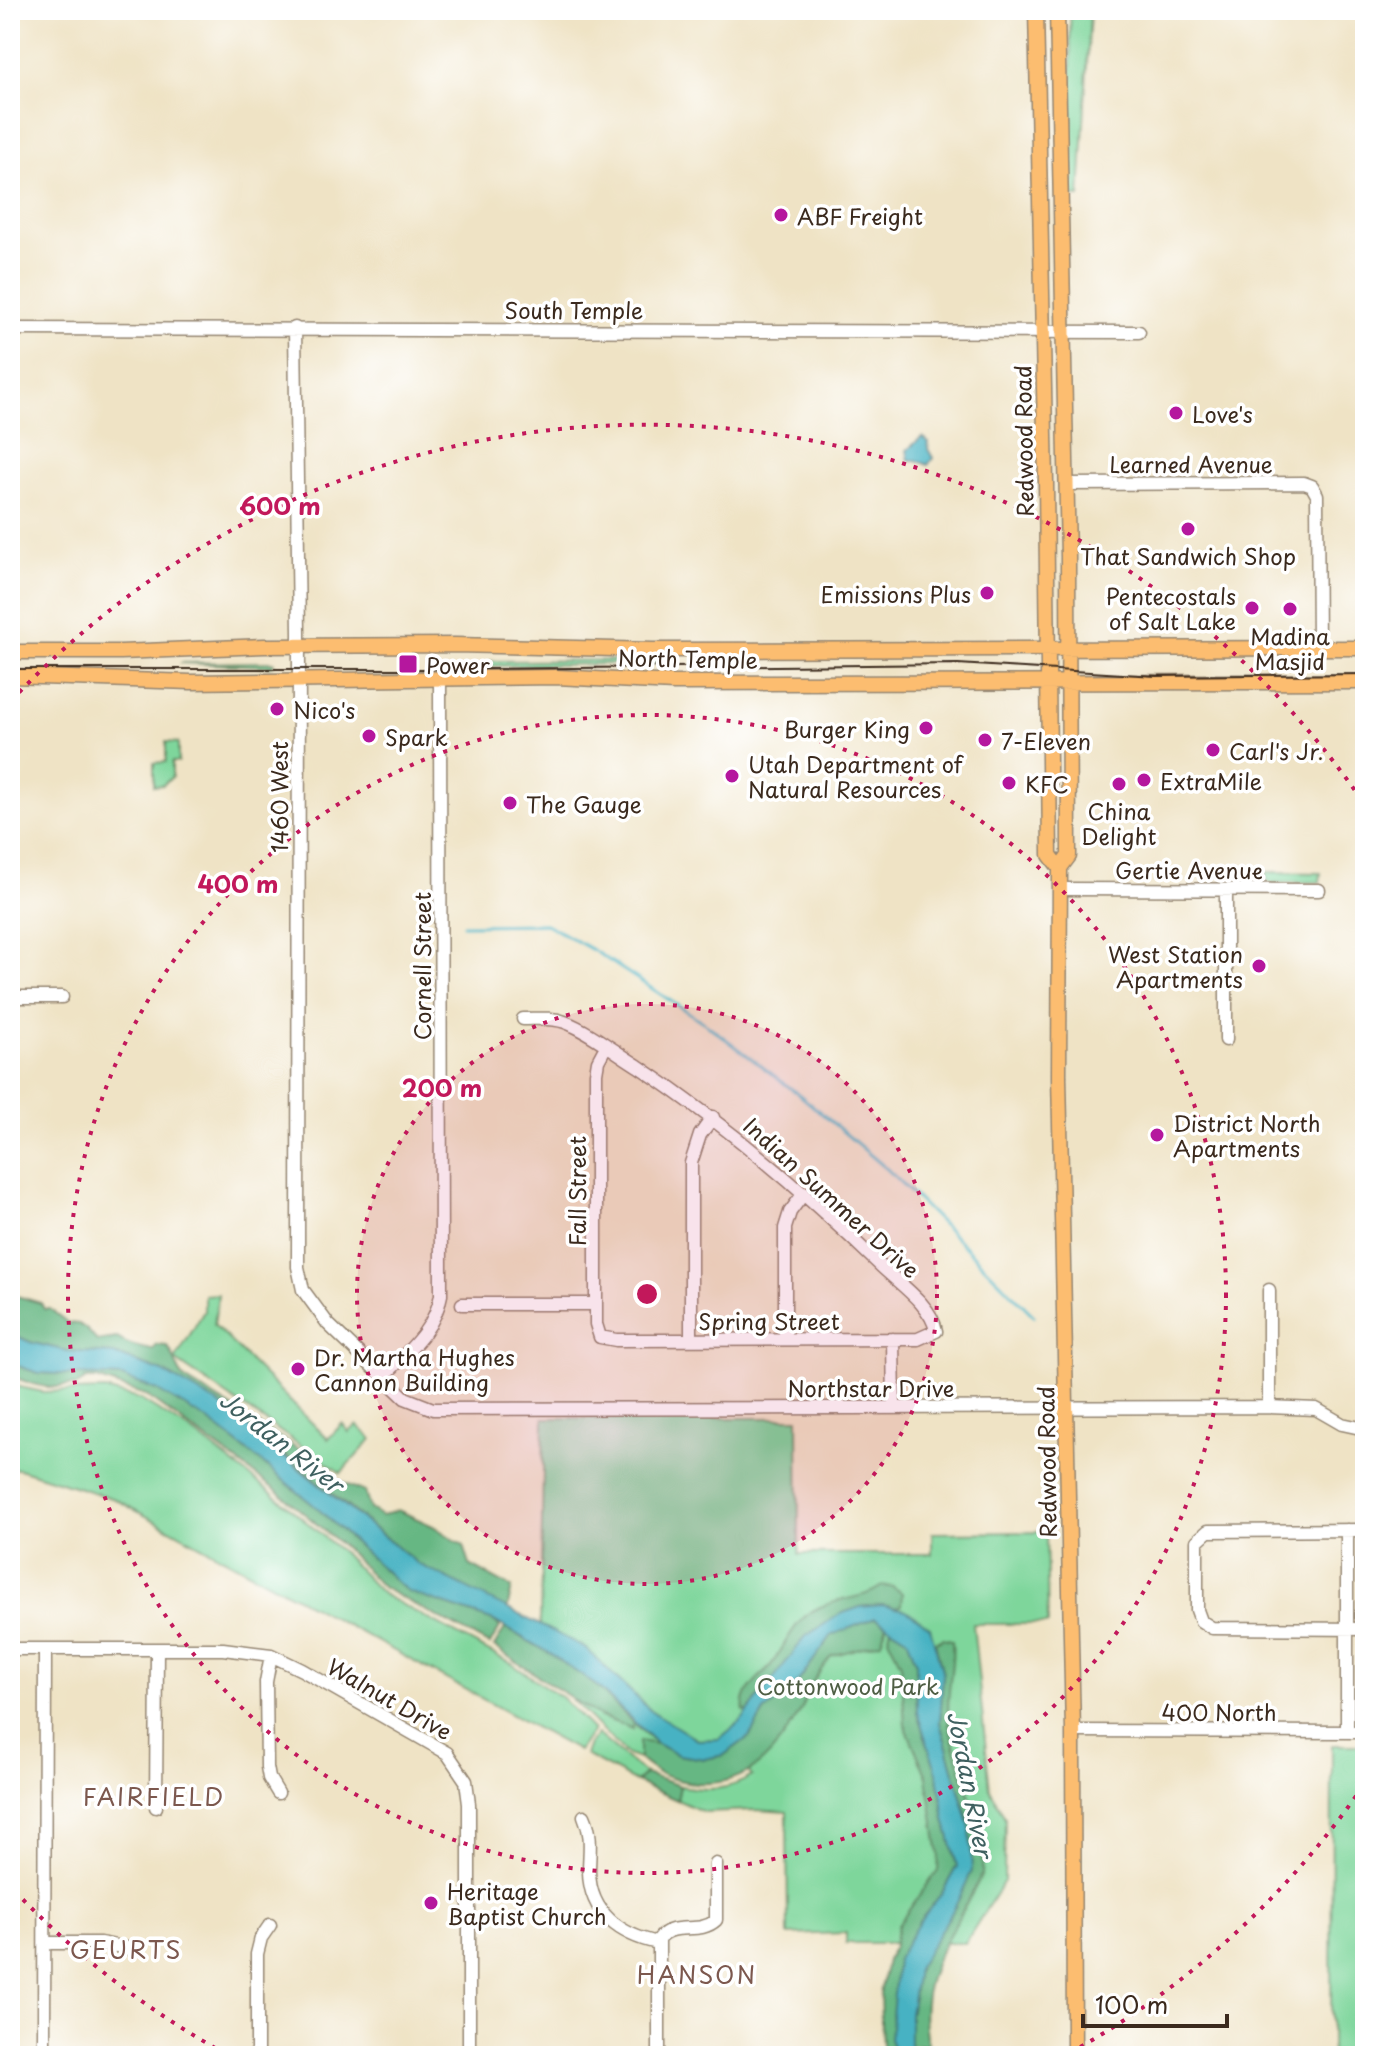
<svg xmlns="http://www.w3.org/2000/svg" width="1375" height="2066" viewBox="0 0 1375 2066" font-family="'Playpen Sans',sans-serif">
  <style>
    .green { fill: #7ed69b; stroke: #5c805c; stroke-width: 2 }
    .forest { fill: #66b783; stroke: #507050; stroke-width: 2 }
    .water { fill: #46b2c3; stroke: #406e70; stroke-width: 2 }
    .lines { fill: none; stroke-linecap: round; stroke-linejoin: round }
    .stream { stroke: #46b2c3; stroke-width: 3 }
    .minor-casing { stroke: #958672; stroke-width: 15 }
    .major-casing { stroke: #958672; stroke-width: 17 }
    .minor { stroke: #fff; stroke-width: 12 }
    .major { stroke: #fcbd6f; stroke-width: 14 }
    .tram { stroke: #3b2a1e; stroke-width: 2 }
    .ring { fill: none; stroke: #c2185b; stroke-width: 4; stroke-dasharray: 4 8 }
    .poi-dot { fill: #b5179e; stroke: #fff; stroke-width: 3 }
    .labels { text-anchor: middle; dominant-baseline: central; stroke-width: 7; stroke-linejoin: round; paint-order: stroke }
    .poi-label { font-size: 22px; fill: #3b2a1e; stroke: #fff; text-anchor: start }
    .street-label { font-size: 22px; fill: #3b2a1e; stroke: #fff }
    .park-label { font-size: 22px; fill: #4f5e44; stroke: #fff }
    .water-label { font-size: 24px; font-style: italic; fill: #3f6060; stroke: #fff }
    .neighbourhood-label { font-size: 24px; letter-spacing: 2px; fill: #7c584e; stroke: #fff }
    .centre { fill: #c2185b; stroke: #fff; stroke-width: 4 }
    .ring-label { font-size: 24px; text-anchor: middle; font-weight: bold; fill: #c2185b; stroke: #fff; stroke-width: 7; stroke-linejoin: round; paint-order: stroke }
  </style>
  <rect width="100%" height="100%" fill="#fff"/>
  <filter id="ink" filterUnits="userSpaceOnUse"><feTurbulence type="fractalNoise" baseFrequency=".0125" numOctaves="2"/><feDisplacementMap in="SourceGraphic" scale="16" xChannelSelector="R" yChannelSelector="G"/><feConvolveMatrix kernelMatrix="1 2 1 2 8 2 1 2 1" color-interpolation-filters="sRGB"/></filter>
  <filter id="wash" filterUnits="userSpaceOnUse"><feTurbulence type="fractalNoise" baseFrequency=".006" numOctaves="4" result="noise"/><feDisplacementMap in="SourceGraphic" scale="32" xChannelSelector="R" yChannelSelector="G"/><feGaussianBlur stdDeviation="1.8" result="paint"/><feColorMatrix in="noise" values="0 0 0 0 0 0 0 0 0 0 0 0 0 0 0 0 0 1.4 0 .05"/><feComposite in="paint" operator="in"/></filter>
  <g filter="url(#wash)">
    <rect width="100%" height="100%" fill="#efe3c5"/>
    <path class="green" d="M1070,10H1090L1080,197H1073Z
      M675,660V663L490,666V661Z
      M180,663L273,662L274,664L272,666Z
      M166,742L178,743V762H172V777L163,785L154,786V763L166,762Z
      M1266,872L1321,873L1320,882L1270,883L1266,879Z
      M218,1294L214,1325L328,1439L342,1424L349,1432L357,1425L372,1439L341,1473L175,1360L204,1311V1295Z
      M10,1385L43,1392L105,1390L139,1399L191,1431L282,1501L343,1553L382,1594L512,1664L562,1698L593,1730L578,1751L115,1499L19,1469H10Z
      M544,1418H798L799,1554H932V1533L1046,1532L1048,1624H973L990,1789L1005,1818L1004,1881L965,1943H846V1933L788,1935L787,1812L755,1810L704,1812L677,1800L680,1786C707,1791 728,1791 752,1776L719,1739L698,1740L675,1727L650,1710L585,1648L540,1626Z
      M571,1699L599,1716L633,1728V1723L657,1744L639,1742V1759L627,1755Z
      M597,1734L645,1774L636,1782L585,1755L589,1744Z
      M1332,1745H1363V2056H1331Z"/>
    <path class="forest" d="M10,1294L41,1303L44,1309H50L68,1323L79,1324L86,1329L97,1341L117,1338C130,1346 137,1347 153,1350L157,1345L167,1346C176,1356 175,1370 185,1379L302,1451L343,1483L365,1492L370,1509L382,1516L398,1510L433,1526L464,1546L470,1565L512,1588L507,1610L418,1564L259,1434L217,1403L163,1372L114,1354L67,1351L30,1342L10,1333Z
      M10,1363L38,1373L123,1377L156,1389L207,1420L254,1456L316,1507L407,1591L494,1621L500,1627L490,1645L383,1588L346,1549L280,1493L145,1395L97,1379H86L76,1386C67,1384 64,1387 56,1387C42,1389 23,1380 10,1376Z
      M882,1586L893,1587L902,1593L901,1605L897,1608L882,1605L860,1607L761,1694L748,1711H744C740,1691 760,1678 771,1665C786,1645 794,1619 818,1608C839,1597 863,1600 882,1586Z
      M875,1618L887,1625L881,1642L831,1656C824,1666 816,1676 810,1687C806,1694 805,1703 801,1710C775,1754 750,1787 695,1783C673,1781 655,1774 639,1759V1741L657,1744L678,1755L705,1759L724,1755L749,1737L764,1712L797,1683L832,1635Z
      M505,1628L549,1653L598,1687L633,1723V1729L599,1716L494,1647Z
      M891,1628L907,1638L916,1662L917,1712L938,1776L945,1819L957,1866L942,1893L919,1922L890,2038L893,2047H882L880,1994L887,1960L894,1946L898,1925L938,1870L939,1855L927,1777L905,1725L901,1664L888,1638Z
      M943,1638L952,1640C955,1667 945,1694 949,1721C957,1773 986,1821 982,1874C955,1931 911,1978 928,2045H910V2015L917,1969L955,1907L970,1828L940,1723L943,1674L935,1642Z
      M645,1774L680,1786L677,1800L636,1782Z"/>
    <path class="water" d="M922,437L929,442L928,449L933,458L928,465L916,460H909L907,450Z
      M10,1333L30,1342L67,1351L114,1354L163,1372L217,1403L418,1564L584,1647L650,1710L697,1740L719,1739L741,1721L806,1636L840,1614L860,1607L882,1605L906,1610L930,1627L943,1674L940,1723L970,1828L972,1871L955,1907L917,1969L910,2015V2045L914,2056H897L890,2039L897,1959L919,1922L942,1893L957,1866L945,1819L938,1776L917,1712L916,1662L907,1638L875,1618L832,1635L797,1683L764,1712L749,1737L724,1755L705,1759L678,1755L657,1744L598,1687L549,1653L494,1621L408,1592L316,1507L254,1456L207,1420L156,1390L122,1377L38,1373L10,1363Z"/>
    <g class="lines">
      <path class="stream" d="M463,925L546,924L596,952L706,1024L801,1096L887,1169L1034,1316"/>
    </g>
  </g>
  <g filter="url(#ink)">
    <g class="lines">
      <defs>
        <path id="minor" d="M295,328L299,633L298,1267L303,1290L328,1324L405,1398L433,1409L1269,1407L1316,1409L1342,1424L1365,1429
          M10,329L1139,332
          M1067,484L1304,483L1312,486L1317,495L1318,648
          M1060,889L1319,890
          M1226,890V1040
          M10,997H62
          M523,1019C537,1019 552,1017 565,1022C591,1032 615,1052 638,1066C727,1125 806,1193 882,1267C900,1284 932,1306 936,1331L918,1339L616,1340L600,1337L596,1324V1073L598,1061L606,1046
          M1269,1290V1407
          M462,1304H596
          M785,1339V1228L790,1212L804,1193
          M893,1339L894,1407
          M691,1340V1163L700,1135L713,1117
          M383,1377C407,1352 435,1330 441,1295L440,677
          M1365,1530L1208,1531L1197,1541V1610L1201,1621L1212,1628L1365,1629
          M10,1649H223L271,1655L302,1670L447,1753L466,1781L469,1804V2056
          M45,1649L44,2045L48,2056
          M271,1655L266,1682L267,1767L269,1778L278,1793
          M1073,1731L1365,1732
          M1347,1732V1530
          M156,1807L157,1649
          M584,1816C593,1836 589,1851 589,1872C590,1914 621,1935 658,1943
          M45,1943H100L127,1948
          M257,2056V1954L261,1938L270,1925
          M659,2056V1939C673,1920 699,1936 716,1920V1864"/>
        <path id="major" d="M1036,10L1046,482L1050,855L1060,868
          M1057,10L1068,557L1069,856L1060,868L1059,1076L1073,1731L1074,2056
          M10,652H121L264,646L455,645L653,650L1365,648
          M10,676L191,682L556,677L674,683L1365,682"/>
      </defs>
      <use href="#minor" class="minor-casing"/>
      <use href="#major" class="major-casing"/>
      <use href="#minor" class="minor"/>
      <use href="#major" class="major"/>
      <path class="tram" d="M10,669H487L958,664L1156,676L1365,674"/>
    </g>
  </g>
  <circle cx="647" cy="1294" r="290" fill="#c2185b" fill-opacity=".12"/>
  <g class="ring">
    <circle cx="647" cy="1294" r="290"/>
    <circle cx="647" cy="1294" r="579"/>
    <path d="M1363 1786A869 869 0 0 1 1068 2054M226 2054A869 869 0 0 1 11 1887M11 701A869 869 0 0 1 1363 802"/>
  </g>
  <g class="poi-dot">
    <circle cx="781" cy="215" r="8"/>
    <circle cx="1176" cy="413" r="8"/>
    <circle cx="1188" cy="529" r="8"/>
    <circle cx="987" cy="593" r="8"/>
    <circle cx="1252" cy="608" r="8"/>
    <circle cx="1290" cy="609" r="8"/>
    <rect x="398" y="654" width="20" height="20" rx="4"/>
    <circle cx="277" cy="709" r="8"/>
    <circle cx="926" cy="728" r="8"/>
    <circle cx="369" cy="736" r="8"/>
    <circle cx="985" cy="740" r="8"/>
    <circle cx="1213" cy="750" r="8"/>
    <circle cx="732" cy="776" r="8"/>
    <circle cx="1144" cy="780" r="8"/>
    <circle cx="1009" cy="783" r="8"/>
    <circle cx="1119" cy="784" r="8"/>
    <circle cx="510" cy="803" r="8"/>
    <circle cx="1259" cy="966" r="8"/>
    <circle cx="1157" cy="1135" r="8"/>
    <circle cx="298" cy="1369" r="8"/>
    <circle cx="431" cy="1903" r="8"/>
  </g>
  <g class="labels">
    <g class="poi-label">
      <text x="797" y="215">ABF Freight</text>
      <text x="1192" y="413">Love's</text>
      <text x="1188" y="555" text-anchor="middle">That Sandwich Shop</text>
      <text x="971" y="593" text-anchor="end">Emissions Plus</text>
      <text x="1236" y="595" text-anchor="end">Pentecostals<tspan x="1236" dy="25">of Salt Lake</tspan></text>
      <text x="1290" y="635" text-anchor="middle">Madina<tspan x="1290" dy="25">Masjid</tspan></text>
      <text x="426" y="664">Power</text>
      <text x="293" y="709">Nico's</text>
      <text x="910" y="728" text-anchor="end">Burger King</text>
      <text x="385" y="736">Spark</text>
      <text x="1001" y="740">7-Eleven</text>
      <text x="1229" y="750">Carl's Jr.</text>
      <text x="748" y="763">Utah Department of<tspan x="748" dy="25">Natural Resources</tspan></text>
      <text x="1160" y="780">ExtraMile</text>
      <text x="1025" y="783">KFC</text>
      <text x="526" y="803">The Gauge</text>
      <text x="1119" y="810" text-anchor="middle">China<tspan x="1119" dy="25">Delight</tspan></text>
      <text x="1243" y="953" text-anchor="end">West Station<tspan x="1243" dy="25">Apartments</tspan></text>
      <text x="1173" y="1122">District North<tspan x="1173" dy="25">Apartments</tspan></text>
      <text x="314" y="1356">Dr. Martha Hughes<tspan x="314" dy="25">Cannon Building</tspan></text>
      <text x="447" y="1890">Heritage<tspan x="447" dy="25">Baptist Church</tspan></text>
    </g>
    <g class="street-label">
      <text x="574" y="309">South Temple</text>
      <text transform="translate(1023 441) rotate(-91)">Redwood Road</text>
      <text x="1191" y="463">Learned Avenue</text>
      <text transform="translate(688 658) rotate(1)">North Temple</text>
      <text transform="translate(278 797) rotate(-90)">1460 West</text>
      <text x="1189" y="869">Gertie Avenue</text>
      <text transform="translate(421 966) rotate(-90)">Cornell Street</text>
      <text transform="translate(576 1191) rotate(-90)">Fall Street</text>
      <text transform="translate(832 1197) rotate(42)">Indian Summer Drive</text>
      <text x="769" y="1320">Spring Street</text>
      <text x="871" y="1387">Northstar Drive</text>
      <text transform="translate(1046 1462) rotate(-91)">Redwood Road</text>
      <text transform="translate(390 1698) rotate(30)">Walnut Drive</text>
      <text x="1219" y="1711">400 North</text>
    </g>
    <g class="park-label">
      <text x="848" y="1685">Cottonwood Park</text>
    </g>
    <g class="water-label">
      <text transform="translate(282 1441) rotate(38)">Jordan River</text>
      <text transform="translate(971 1784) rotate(79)">Jordan River</text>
    </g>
    <g class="neighbourhood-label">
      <text x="154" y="1796">FAIRFIELD</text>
      <text x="126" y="1949">GEURTS</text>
      <text x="697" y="1974">HANSON</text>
    </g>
  </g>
  <circle cx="647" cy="1294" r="12" class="centre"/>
  <g class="ring-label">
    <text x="280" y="515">600 m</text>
    <text x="238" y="893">400 m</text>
    <text x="442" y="1097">200 m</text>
  </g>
  <rect width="1375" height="2066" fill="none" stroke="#fff" stroke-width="40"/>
  <path d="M1083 2014v12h144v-12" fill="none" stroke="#3b2a1e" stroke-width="4"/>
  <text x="1095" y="2014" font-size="24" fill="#3b2a1e" stroke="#ffffff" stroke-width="6" paint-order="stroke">100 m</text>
</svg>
